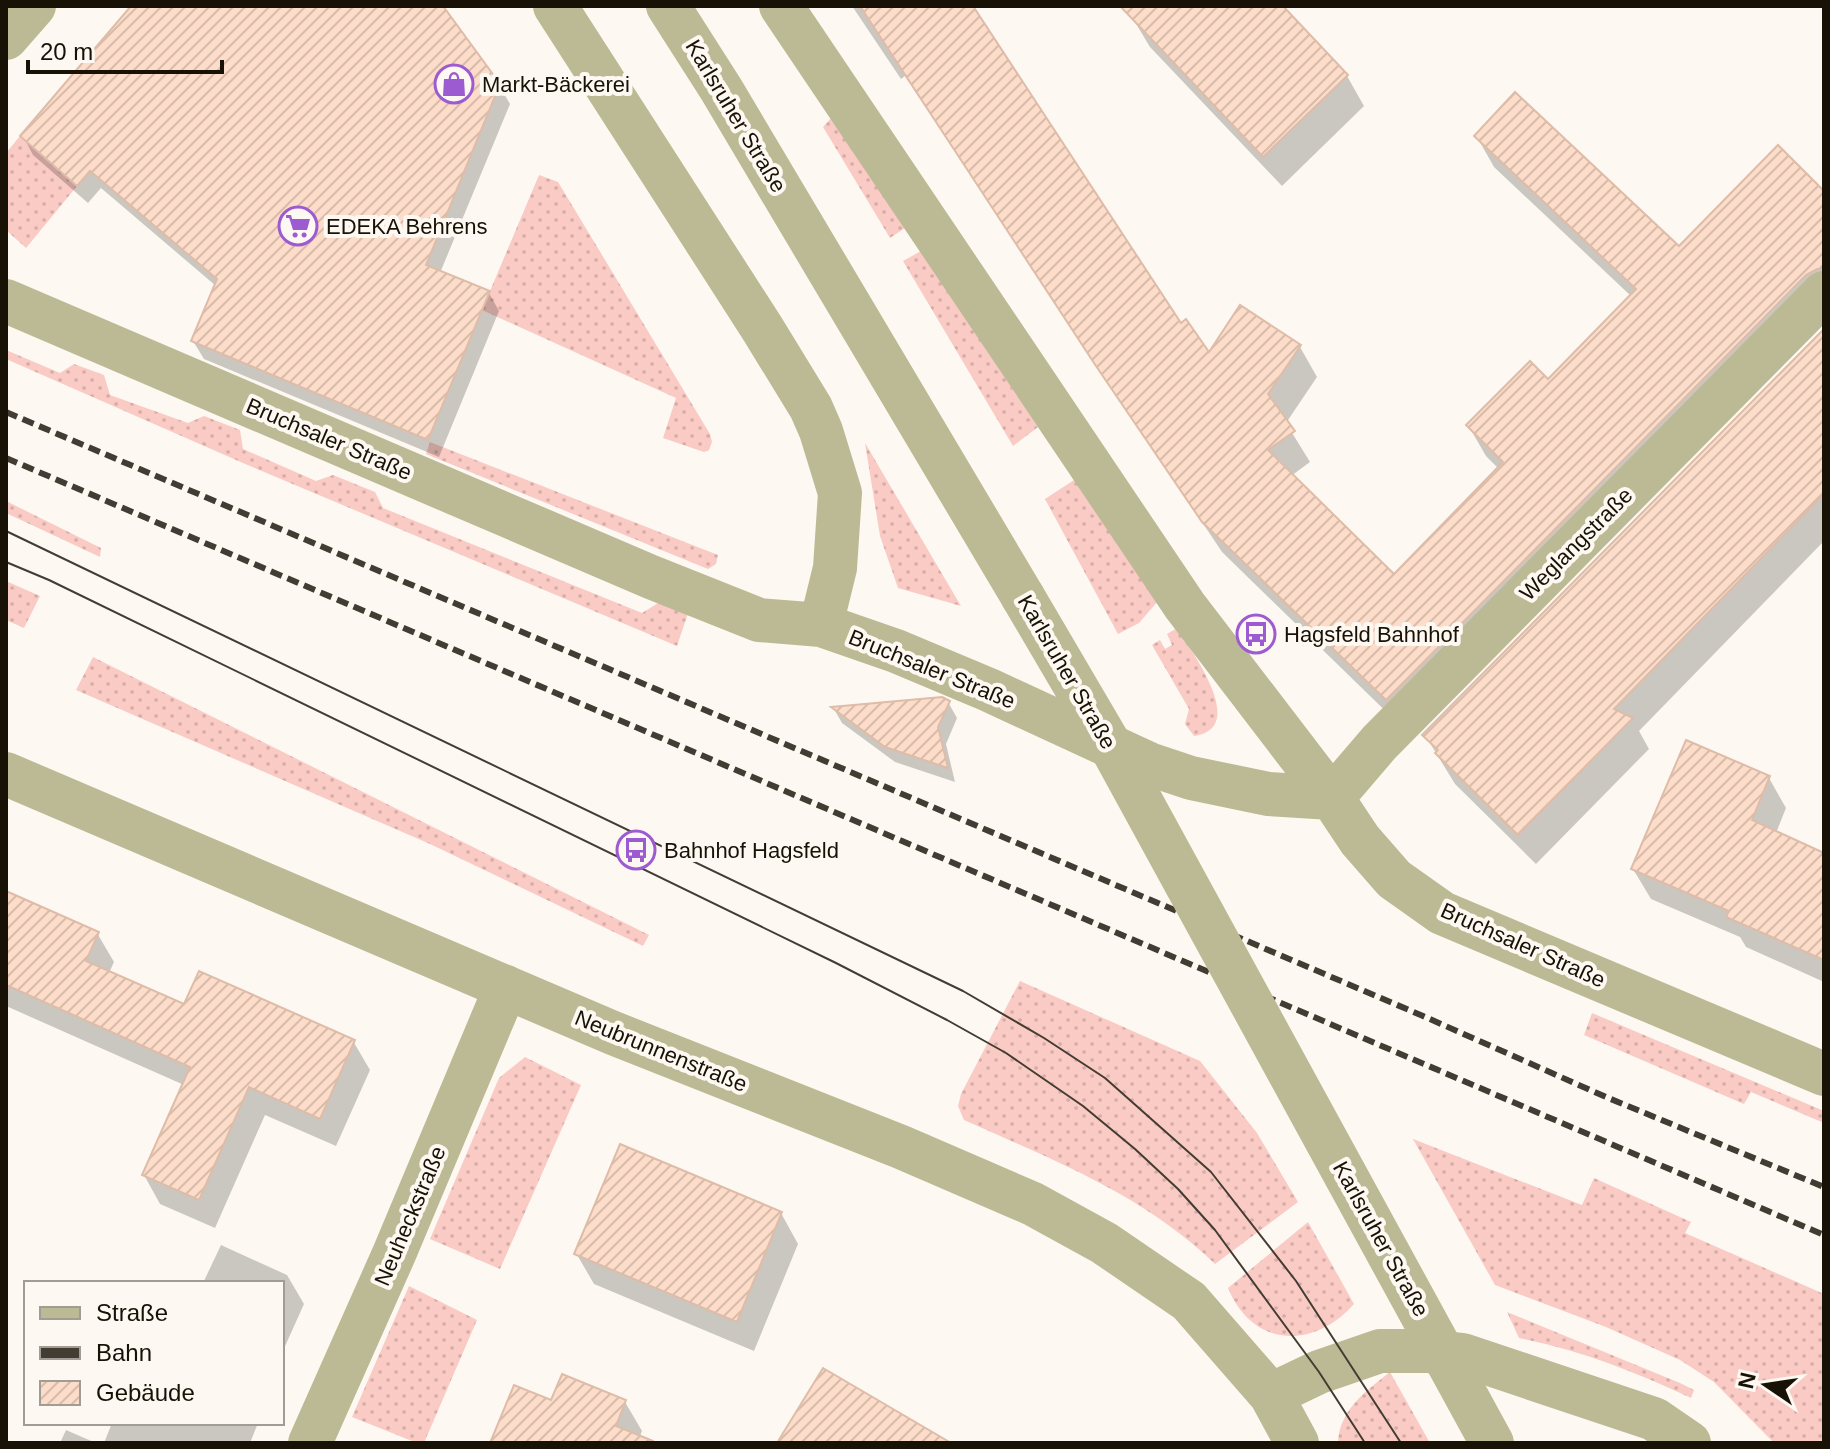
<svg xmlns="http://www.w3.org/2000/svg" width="1830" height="1449" viewBox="0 0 1830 1449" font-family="Helvetica,sans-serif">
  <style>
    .grass { fill: url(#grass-dots) }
    .shadow { fill: #0003 }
    .building { fill: url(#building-hatch); stroke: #debca8; stroke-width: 2 }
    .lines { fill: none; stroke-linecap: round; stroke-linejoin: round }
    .minor { stroke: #bcba94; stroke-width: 44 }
    .tertiary { stroke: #bcba94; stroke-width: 44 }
    .tram { stroke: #433c32; stroke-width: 2 }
    .rail { stroke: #433c32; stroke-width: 6; stroke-dasharray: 12 6; stroke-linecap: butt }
    .tertiary-bridge { stroke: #bcba94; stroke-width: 44 }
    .labels { text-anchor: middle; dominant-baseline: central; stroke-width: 8; stroke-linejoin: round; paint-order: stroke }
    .poi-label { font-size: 22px; fill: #181106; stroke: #fdf9f2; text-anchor: start }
    .street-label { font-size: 22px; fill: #181106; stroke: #fdf9f2 }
  </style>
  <defs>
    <pattern id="grass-dots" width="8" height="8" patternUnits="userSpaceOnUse" patternTransform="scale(2)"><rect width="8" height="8" fill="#facac4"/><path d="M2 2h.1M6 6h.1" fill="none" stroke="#d6aca7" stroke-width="1.8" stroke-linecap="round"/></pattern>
    <pattern id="building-hatch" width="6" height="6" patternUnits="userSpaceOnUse" patternTransform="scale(2)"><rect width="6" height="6" fill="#fddcc9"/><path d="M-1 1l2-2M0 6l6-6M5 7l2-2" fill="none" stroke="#d8bcab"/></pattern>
  </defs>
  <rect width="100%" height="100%" fill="#fdf9f2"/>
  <path class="grass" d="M832,117L905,228L890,238L823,127Z
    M20,136L77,186L26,248L6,230V153Z
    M539,175L558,182L710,434L712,442L709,450L704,452L663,438L676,398L482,310Z
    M921,251L1038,427L1013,446L903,261Z
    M6,350L60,373L74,364L104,375L110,395L188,423L204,416L240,430L243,449L316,481L333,475L375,492L383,508L642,613L663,600L689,610L677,646L243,463L6,359Z
    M430,442L718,555L716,564L708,569L426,454Z
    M865,443L961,606L898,588L880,536Z
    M1074,480L1158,601L1139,623L1118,634L1045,499Z
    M6,501L101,548L100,557L6,513Z
    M6,581L40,596L24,628L6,620Z
    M1177,628C1192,652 1249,728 1194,736L1185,724L1189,709L1152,645L1160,640L1165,649L1172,645L1167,634Z
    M93,657L649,935L643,946L430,844L76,690Z
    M1020,981L1200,1061L1257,1133L1298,1202L1215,1264C1142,1194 1055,1161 964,1120L958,1106L961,1094Z
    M1592,1013L1824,1111V1123L1751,1092L1744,1104L1584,1035Z
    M525,1057L581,1085L500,1269L430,1239L499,1078Z
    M1413,1139L1582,1205L1594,1178L1691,1222L1685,1233L1824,1294V1443H1774L1714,1382L1680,1360L1606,1327L1495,1285Z
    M1308,1222L1354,1304C1313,1350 1253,1348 1228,1288Z
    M409,1286L477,1320L424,1443H417L352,1417Z
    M1507,1312L1680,1383L1694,1390L1691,1398C1636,1372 1579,1350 1519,1338Z
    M1390,1372L1430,1443H1338C1339,1410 1366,1391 1390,1372Z"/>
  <path class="shadow" d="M134,6H440L499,85L510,104L440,273L489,293L499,311L439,457L204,359L193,341L216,286L101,188L88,203L33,155L23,136Z
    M852,6H967L1181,326L1209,356L1300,347L1317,377L1286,423L1310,462L1291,476L1394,576L1499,469L1486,456L1468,425L1548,382L1631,296L1494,167L1477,137L1679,249L1824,194V305L1404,729L1222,552L905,76L901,79Z
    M1143,6H1280L1347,76L1364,106L1282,186L1150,47L1132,17Z
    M1824,331V541L1639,731L1649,749L1536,864L1455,784L1425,735Z
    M948,702L957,718L946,744L955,782L895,762L842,723L834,709Z
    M1769,778L1786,808L1776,833L1824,855V982L1746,947L1740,937L1651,899L1633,869Z
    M6,893L97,933L114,962L109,973L185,1006L353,1041L370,1070L336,1146L265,1115L215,1228L160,1204L144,1175L184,1085L6,1006Z
    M781,1213L798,1244L754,1351L594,1284L576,1253Z
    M221,1245L287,1275L304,1304L282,1353V1283H203Z
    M625,1402L642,1431L637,1443H492Z
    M112,1423H258L250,1443H104Z
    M66,1430L96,1443H60Z"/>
  <path class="building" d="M131,6H443L500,84L426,265L490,291L428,440L191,341L217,279L90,171L77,186L20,136Z
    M860,6H973L1181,323L1186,319L1209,352L1240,305L1301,345L1268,394L1295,431L1268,450L1394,574L1503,462L1466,425L1530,361L1548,379L1636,289L1474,136L1515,92L1679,246L1778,145L1824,191V269H1817L1806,275L1386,700L1202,522L1096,366Z
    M1120,6H1283L1348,75L1263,157Z
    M1824,329V494L1614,709L1633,718L1518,835L1435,753L1438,750L1422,735Z
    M942,697L950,701L938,727L948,768L885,747L831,707Z
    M1686,740L1770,776L1752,820L1824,853V960L1726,917L1729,911L1631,869Z
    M6,891L99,932L86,961L184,1004L199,971L355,1040L320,1119L249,1087L199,1200L142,1175L190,1067L6,985Z
    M620,1144L782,1212L737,1322L574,1254Z
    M823,1368L951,1443H777Z
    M562,1374L626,1400L616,1426L653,1441V1443H490L514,1385L551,1400Z"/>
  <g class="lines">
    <path class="minor" d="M555,6L762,328L811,408L821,431L840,493L835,568L821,625
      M781,6L1185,606L1332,798L1360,840L1394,879L1442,913L1824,1074
      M6,38L34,6
      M6,301L651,577L759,620L821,625L896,651L989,690L1149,764L1191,778L1268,794L1332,798
      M6,774L613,1033L901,1147L1033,1204L1104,1243L1189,1301L1271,1395L1297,1443
      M1332,798L1379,743L1824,293
      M1271,1395L1319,1372L1380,1351H1427L1463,1355L1654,1419L1689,1443
      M310,1443L394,1254L506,987"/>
    <path class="tertiary" d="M668,6L721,89L1023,597"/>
    <path class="tram" d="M6,531L963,991L1044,1038L1105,1078L1211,1172L1296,1281L1401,1443
      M6,562L49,580L836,963L947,1020L1006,1053L1083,1106L1135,1149L1178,1189L1215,1230L1319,1372L1365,1443"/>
    <path class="rail" d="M6,412L1423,1016L1606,1097L1824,1187
      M6,458L1824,1235"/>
    <path class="tertiary-bridge" d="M1023,597L1114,752L1492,1443"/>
  </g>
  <defs>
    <symbol id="shop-ring" viewBox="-11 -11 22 22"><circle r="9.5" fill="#fdf9f2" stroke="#9d5bd1" stroke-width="1.5"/><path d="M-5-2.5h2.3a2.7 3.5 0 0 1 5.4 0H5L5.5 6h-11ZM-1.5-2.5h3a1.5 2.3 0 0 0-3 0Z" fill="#9d5bd1"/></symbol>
    <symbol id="supermarket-ring" viewBox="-11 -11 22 22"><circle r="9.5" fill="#fdf9f2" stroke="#9d5bd1" stroke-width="1.5"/><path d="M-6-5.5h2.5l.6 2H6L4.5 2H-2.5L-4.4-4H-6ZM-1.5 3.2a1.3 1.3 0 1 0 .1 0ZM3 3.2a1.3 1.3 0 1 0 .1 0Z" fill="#9d5bd1"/></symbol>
    <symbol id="bus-ring" viewBox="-11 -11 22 22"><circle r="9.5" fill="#fdf9f2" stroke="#9d5bd1" stroke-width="1.5"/><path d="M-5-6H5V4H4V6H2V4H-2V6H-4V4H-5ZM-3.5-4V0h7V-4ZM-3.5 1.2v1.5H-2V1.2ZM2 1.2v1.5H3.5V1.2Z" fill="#9d5bd1"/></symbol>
  </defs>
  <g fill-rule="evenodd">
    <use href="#shop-ring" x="432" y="62" width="44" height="44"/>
    <use href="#supermarket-ring" x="276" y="204" width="44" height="44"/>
    <use href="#bus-ring" x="1234" y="612" width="44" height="44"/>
    <use href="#bus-ring" x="614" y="828" width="44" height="44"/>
  </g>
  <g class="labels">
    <g class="poi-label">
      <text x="482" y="84">Markt-Bäckerei</text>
      <text x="326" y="226">EDEKA Behrens</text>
      <text x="1284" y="634">Hagsfeld Bahnhof</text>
      <text x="664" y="850">Bahnhof Hagsfeld</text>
    </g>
    <g class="street-label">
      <text transform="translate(736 116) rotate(59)">Karlsruher Straße</text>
      <text transform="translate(329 439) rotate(23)">Bruchsaler Straße</text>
      <text transform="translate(1576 544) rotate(-45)">Weglangstraße</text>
      <text transform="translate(932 669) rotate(22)">Bruchsaler Straße</text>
      <text transform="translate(1067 672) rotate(60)">Karlsruher Straße</text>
      <text transform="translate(1523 945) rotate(24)">Bruchsaler Straße</text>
      <text transform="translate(661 1051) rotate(22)">Neubrunnenstraße</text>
      <text transform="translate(410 1216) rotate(-67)">Neuheckstraße</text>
      <text transform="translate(1381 1239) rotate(61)">Karlsruher Straße</text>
    </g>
  </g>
  <rect width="1830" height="1449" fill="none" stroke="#181106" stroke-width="16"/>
  <rect x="24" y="1281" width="260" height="144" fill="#fdf9f2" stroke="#a19c94" stroke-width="2"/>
  <rect x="40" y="1307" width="40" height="12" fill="#bcba94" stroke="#a19c94" stroke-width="2"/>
  <text x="96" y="1321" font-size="24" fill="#181106">Straße</text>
  <rect x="40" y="1347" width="40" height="12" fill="#433c32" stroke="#a19c94" stroke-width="2"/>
  <text x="96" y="1361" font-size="24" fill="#181106">Bahn</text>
  <rect x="40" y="1381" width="40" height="24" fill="url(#building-hatch)" stroke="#a19c94" stroke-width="2"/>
  <text x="96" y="1401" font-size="24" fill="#181106">Gebäude</text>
  <g transform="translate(1766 1385) rotate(283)" stroke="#fdf9f2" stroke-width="6" paint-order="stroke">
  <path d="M0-6L14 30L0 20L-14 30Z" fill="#181106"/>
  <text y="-12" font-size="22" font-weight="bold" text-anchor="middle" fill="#181106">N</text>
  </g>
  <path d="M28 60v12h194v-12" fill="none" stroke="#181106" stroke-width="4"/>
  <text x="40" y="60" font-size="24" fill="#181106" stroke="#fdf9f2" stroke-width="6" paint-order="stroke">20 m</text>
</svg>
